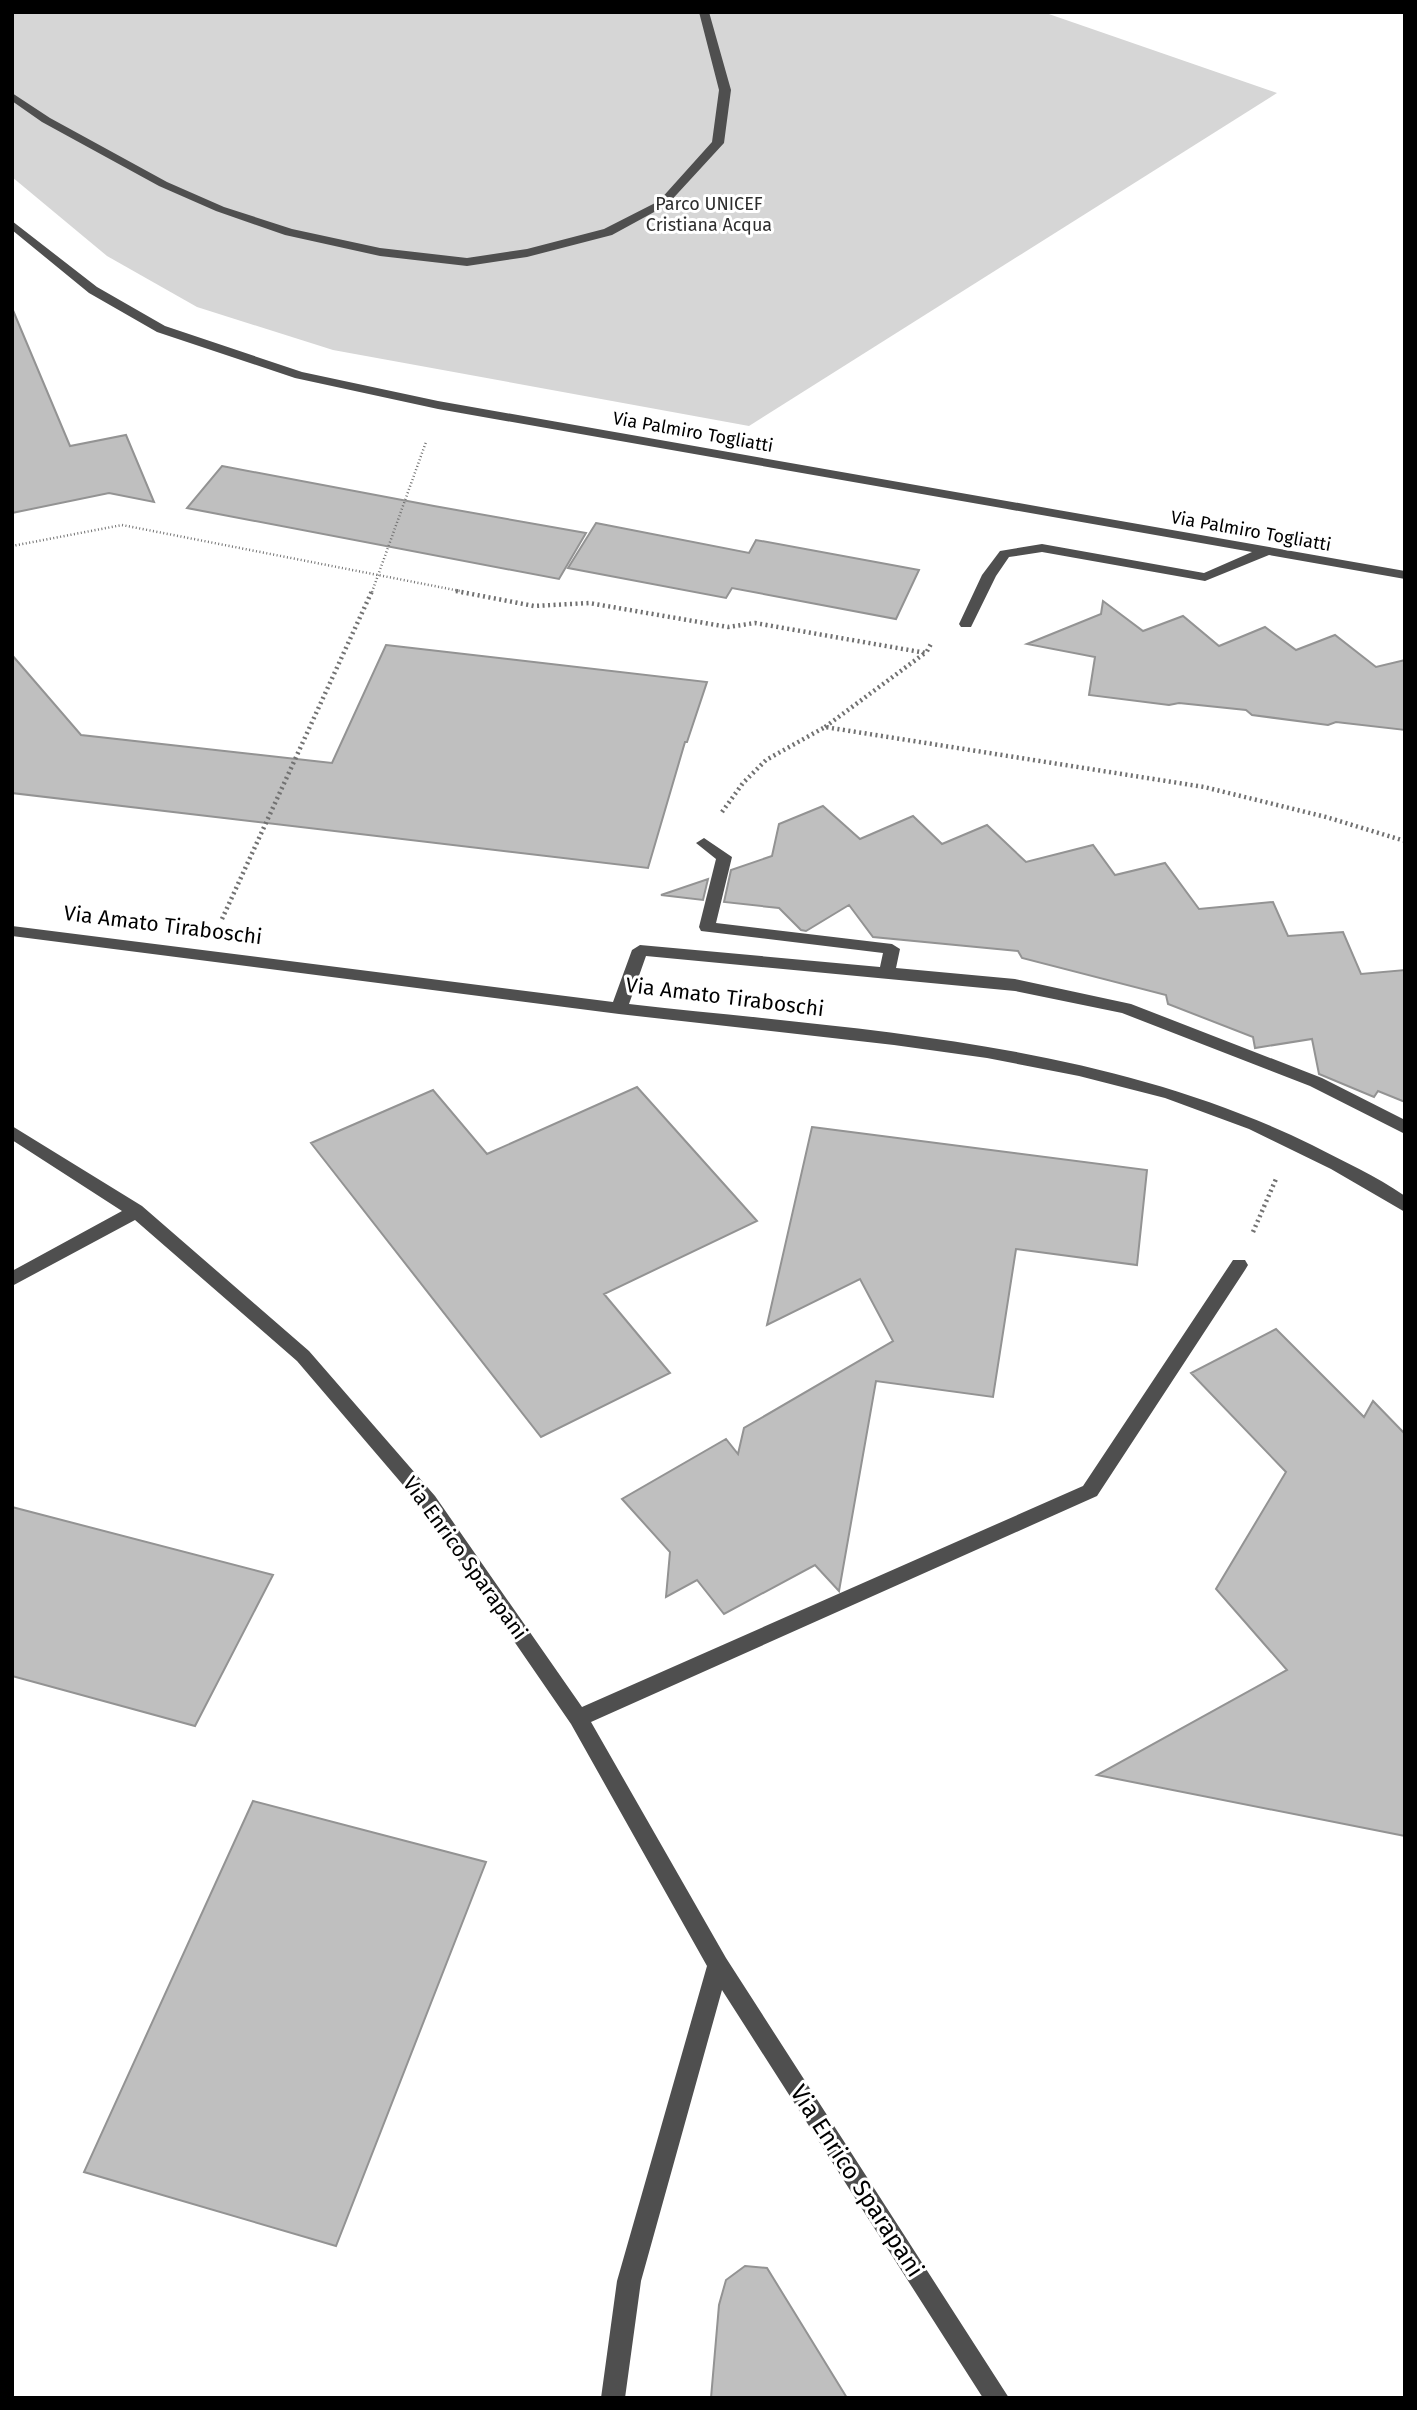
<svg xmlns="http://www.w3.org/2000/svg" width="1417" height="2410" viewBox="0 0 1417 2410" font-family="'Fira Sans',sans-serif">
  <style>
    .green { fill: #d6d6d6 }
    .building { fill: #bfbfbf; stroke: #939393; stroke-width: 2 }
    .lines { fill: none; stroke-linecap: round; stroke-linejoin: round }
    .path-far1 { stroke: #717171; stroke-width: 2.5; stroke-dasharray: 1 2.5; stroke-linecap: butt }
    .path { stroke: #717171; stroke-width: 4.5; stroke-dasharray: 2 3.5; stroke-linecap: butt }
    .minor { fill: #4f4f4f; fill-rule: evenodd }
    .labels { text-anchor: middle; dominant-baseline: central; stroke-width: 6; stroke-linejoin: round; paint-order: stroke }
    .far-park-label { font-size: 18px; fill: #2d2d2d; stroke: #fff }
    .far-street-label { font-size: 18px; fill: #000; stroke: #fff }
    .street-label { font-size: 21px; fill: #000; stroke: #fff }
    .near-street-label { font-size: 24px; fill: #000; stroke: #fff }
  </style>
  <rect width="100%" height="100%" fill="#fff"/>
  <path class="green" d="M12,12H1043L1277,93L749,426L333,350L197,307L107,256L12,177Z"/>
  <path class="building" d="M12,308L70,446L126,435L154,502L109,493L12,513Z
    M222,466L434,506L586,533L559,579L187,508Z
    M596,523L749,553L756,540L919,570L896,619L732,588L726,598L568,568Z
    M1103,601L1143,631L1183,616L1219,646L1265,627L1296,650L1335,635L1376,667L1405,660V730L1336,722L1328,725L1252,715L1246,710L1179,703L1169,705L1089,695L1095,657L1027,644L1101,614Z
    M386,645L707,682L687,742H685L648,868L12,793V655L81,735L332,763Z
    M823,806L860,839L913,816L942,844L987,825L1026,862L1093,845L1115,875L1165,863L1199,909L1273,902L1288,936L1343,932L1361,974L1405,970V1102L1378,1091L1374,1097L1319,1074L1312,1039L1255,1048L1253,1037L1168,1004L1166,995L1022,958L1018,951L873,937L849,905L806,931L801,930L779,908L724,902L731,870L772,856L779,824Z
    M708,879L703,900L661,895Z
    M637,1087L757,1221L604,1294L670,1373L541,1437L311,1143L433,1090L487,1154Z
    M812,1127L1147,1170L1137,1265L1016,1249L993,1397L876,1381L839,1591L815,1565L724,1614L697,1580L666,1597L670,1552L622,1499L726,1439L738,1454L744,1428L893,1341L860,1279L767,1325Z
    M1276,1329L1364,1417L1373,1401L1405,1434V1836L1097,1775L1287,1670L1216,1589L1286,1472L1191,1373Z
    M12,1507L273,1575L195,1726L12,1676Z
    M253,1801L486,1862L336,2246L84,2172Z
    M745,2266L767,2268L847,2398H711L719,2305L726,2280Z"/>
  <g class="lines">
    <path class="path-far1" d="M12,546L122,525L465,592
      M372,592L426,442"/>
    <path class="path" d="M456,591L534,606L589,603L728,627L755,623L926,653L932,642
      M825,727L925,653
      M722,812L743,783L766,760L825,727L1204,787L1326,817L1405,841
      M222,919L372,591
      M1253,1232L1276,1179"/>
    <path class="minor" d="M699,12H709L731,90L724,143L667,205L612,235L527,257L467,266L380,256L285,235L216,211L159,186L42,122L12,101V93L50,118L167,182L224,207L292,229L380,248L467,258L527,249L604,229L659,201L712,142L719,90Z
      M12,221L97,287L165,326L302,372L438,401L1405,571V579L1269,555L1205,581L1042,552L1009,557L996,576L971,627H961L959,624L982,575L1000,551L1042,544L1204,573L1252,552L438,409L295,378L157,332L89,293L12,230Z
      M704,838L732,857L716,923L892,944L900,949L896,968L1015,979L1131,1004L1322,1078L1405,1120V1134L1310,1086L1122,1013L1015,991L646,956L629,1004C860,1030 1100,1041 1312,1145C1343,1161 1376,1176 1405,1196V1212L1331,1169L1249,1129L1165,1098L1079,1076L987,1058L894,1045L619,1014L12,936V926L613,1002L632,950L640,945L880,967L883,953L701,931L699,927L716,859L696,843Z
      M12,1126L142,1206L309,1351L435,1496L582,1707L1083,1486L1233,1260H1245L1248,1265L1245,1270L1097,1496L591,1722L726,1958L1009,2398H983L722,1990L641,2281L625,2398H601L617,2281L707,1966L571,1724L421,1506L297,1361L135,1220L12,1286V1271L122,1211L12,1140Z"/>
  </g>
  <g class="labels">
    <g class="far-park-label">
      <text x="709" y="204">Parco UNICEF<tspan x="709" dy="21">Cristiana Acqua</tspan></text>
    </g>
    <g class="far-street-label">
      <text transform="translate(693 432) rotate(10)">Via Palmiro Togliatti</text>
      <text transform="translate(1251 531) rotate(10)">Via Palmiro Togliatti</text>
    </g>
    <g class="street-label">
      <text transform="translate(163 925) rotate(7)">Via Amato Tiraboschi</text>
      <text transform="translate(725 997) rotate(7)">Via Amato Tiraboschi</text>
      <text transform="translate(465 1558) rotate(54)">Via Enrico Sparapani</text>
    </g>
    <g class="near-street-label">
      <text transform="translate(857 2181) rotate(57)">Via Enrico Sparapani</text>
    </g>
  </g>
  <rect width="1417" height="2410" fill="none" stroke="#000000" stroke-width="28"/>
</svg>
